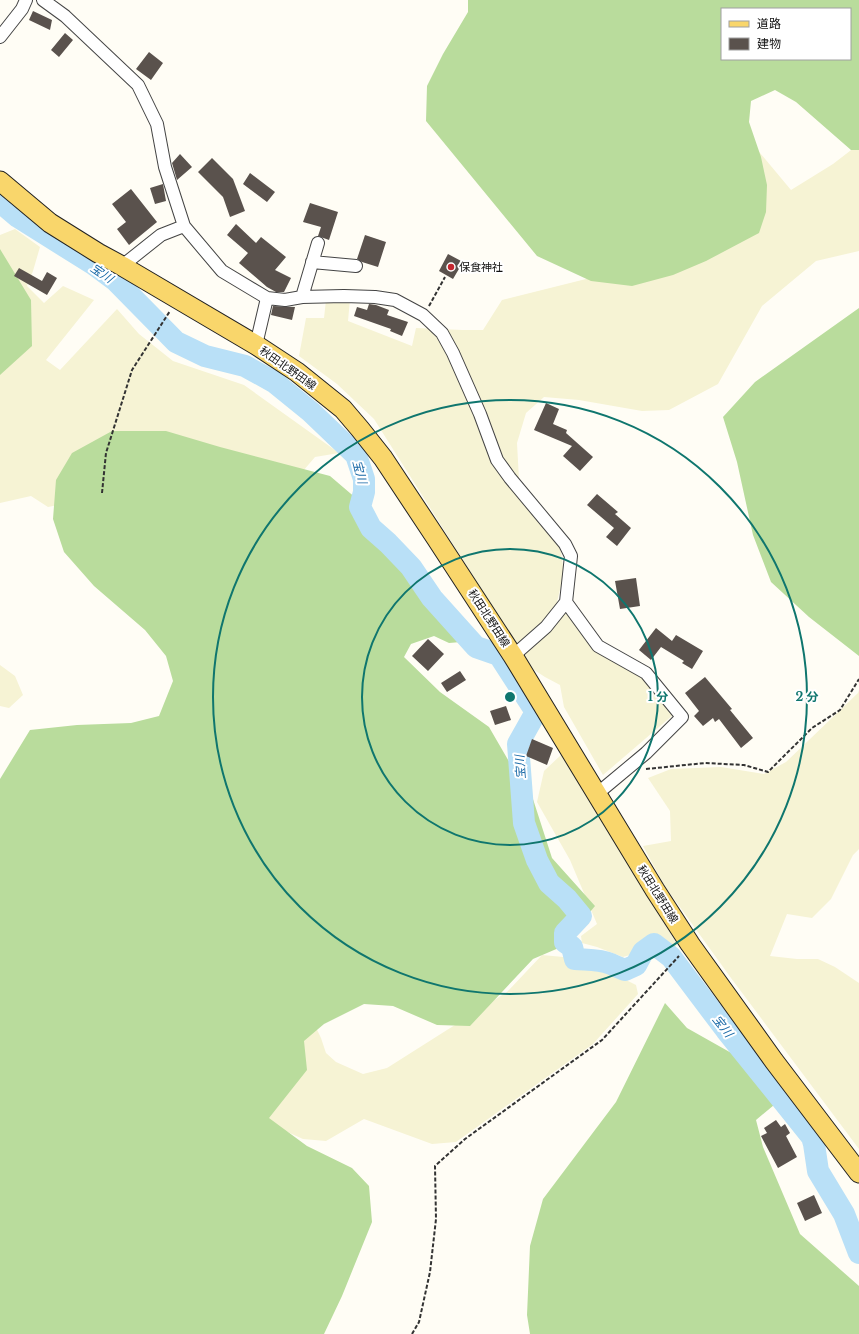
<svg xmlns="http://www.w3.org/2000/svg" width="859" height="1334" viewBox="0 0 859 1334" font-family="'Libre Baskerville','Noto Sans JP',serif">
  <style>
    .farmland { fill: #f6f3d4 }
    .forest { fill: #b9dc9c; fill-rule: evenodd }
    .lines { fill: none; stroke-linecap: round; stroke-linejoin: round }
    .river { stroke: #b9e0f7; stroke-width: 22 }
    .building { fill: #5a524d }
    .minor-casing { stroke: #444; stroke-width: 14 }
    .primary-casing { stroke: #222; stroke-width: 21 }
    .path { stroke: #333; stroke-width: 2; stroke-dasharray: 4 2; stroke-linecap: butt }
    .minor { stroke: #fff; stroke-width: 12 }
    .primary { stroke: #f9d66b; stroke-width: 19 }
    .ring { fill: none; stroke: #0f766e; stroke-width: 2 }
    .poi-dot { fill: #c4262e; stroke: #fff; stroke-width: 1.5 }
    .labels { text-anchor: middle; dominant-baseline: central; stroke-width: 4; stroke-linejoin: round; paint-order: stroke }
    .poi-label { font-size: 11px; fill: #111; stroke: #fff; text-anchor: start }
    .street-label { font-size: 11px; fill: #111; stroke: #fff }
    .water-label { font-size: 12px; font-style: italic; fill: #1768a6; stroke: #fff }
    .centre { fill: #0f766e; stroke: #fff; stroke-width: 2 }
    .ring-label { font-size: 12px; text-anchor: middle; font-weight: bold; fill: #0f766e; stroke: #fff; stroke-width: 4; stroke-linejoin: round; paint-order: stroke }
  </style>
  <rect width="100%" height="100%" fill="#fffdf5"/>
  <path class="farmland" d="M745,135L791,190L833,164L859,144V251L816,261L762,306L718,384L669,410L642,411L579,400L544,397L526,413L517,443L520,498L560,546L564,573L557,602L597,650L644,676L673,715L603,775L564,707L560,685L545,677L531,668L374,419L337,384L299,356L306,318H324L326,300L350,299L348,321L412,346L416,328L463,330H483L502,300L638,266Z
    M15,229L40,247L33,271L27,286L44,303L63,286L94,300L46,360L60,370L117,309L139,334L173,361L244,385L339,453L315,457L285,492L103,496L48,507L31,496L0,503V235Z
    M0,665L15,676L23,695L9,708L0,706Z
    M859,690V849L853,855L831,899L812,918L787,914L770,956L797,959H818L835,967L859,983V1149L731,978L664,885L643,846L671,841L670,811L648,778L671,769L721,767L764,774L786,762L858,693Z
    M562,754L677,944L673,953L660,941L647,942L633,954L623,957L597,947L582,943L581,936L597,924L570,860L537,802L544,771Z
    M542,955L574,958L604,969L636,985L638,994L593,1044L456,1142L432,1144L364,1119L326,1141L303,1139L263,1121L307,1009L321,1038L326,1053L336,1062L363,1074L387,1068L507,992Z"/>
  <path class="forest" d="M468,0H859V150H851L796,102L775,90L751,101L749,122L761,157L767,185L766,212L759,233L706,261L673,275L632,286L591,281L537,256L426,121L427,86L443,54L468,12ZM722,9H850V59H722Z
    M0,249L31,300L32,346L0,375Z
    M859,308V656L809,617L771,582L753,535L737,462L723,417L755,382Z
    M112,431H166L220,447L330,476L364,505L400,549L434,599L467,630L461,642L449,643L434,636L411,644L404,657L440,692L489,727L511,765L532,796L552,858L595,906L561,947L533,959L470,1026L437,1025L393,1006L364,1004L324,1024L304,1041L307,1070L269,1118L307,1146L352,1168L369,1186L372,1222L342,1296L324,1334H0V779L30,730L77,725L131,723L159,716L173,681L166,656L145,630L94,586L64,552L53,519L56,480L72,453Z
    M665,1003L687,1028L742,1059L756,1082L774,1105L756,1120L763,1147L800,1234L859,1286V1334H530L527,1315L530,1246L543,1199L616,1102Z"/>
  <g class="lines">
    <path class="river" d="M0,202L18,217L93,264L116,281L176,342L205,356L245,366L274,382L311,412L356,455L364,479V492L360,507L371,528L388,543L411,567L432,598L476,647L499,655L536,712L518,744L524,823L537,860L549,883L567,899L581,916L565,933V942L572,947L575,959C587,960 600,959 611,964C615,966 620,968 625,970L636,965L643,952L654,944L671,957L726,1030L812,1137L814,1144L818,1171L844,1214L859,1253"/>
  </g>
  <path class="building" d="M33,11L52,20L50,30L29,20Z
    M65,33L73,40L59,57L51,50Z
    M149,52L163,63L151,80L136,69Z
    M180,154L192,167L177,180L172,163Z
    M212,158L233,179L245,211L230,217L223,197L198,172Z
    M250,173L275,192L267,202L243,184Z
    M163,184L166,201L155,204L150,188Z
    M131,189L157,222L129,245L117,229L126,222L112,204Z
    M310,203L338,212L329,240L318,236L321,227L303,222Z
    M236,224L256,243L261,237L286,257L275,270L291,278L284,292H276L267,287L239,263L248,253L227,235Z
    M365,235L386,242L378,267L362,262L357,259Z
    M448,254L463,262L453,279L439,271Z
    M19,268L42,281L47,272L57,278L47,295L14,276Z
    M369,304L376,305L389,310L387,315L408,322L402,336L390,331L391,329L354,316L357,307L367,310Z
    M273,306L295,307L292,320L271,315Z
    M546,403L559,409L553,424L567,430L566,433L593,457L580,471L563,456L572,446L534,430Z
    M597,494L618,512L615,514L631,528L617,546L606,537L614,528L587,505Z
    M636,578L640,606L620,609L615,581Z
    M656,628L672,641L676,635L703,651L692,669L682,663L684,661L661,647L651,660L639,650Z
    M428,639L444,654L428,671L412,656Z
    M460,671L466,680L447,692L441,683Z
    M705,677L732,709L730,710L753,738L741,748L719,719L715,722L713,718L703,726L694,716L699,711L685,693Z
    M506,706L511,720L495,725L490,711Z
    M532,739L553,748L547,765L526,756Z
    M776,1120L781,1127L785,1124L790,1133L786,1136L797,1157L778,1168L761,1136L767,1133L764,1128Z
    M814,1195L822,1213L805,1221L797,1203Z"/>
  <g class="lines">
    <defs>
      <path id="minor" d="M43,0L65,16L138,85L157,124L165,167L184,226L222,271L267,298L285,300L302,297L344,296L375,297L395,300L423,315L442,333L453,353L480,414L497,460L510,478L565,544L571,556L566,602L546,627L513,656
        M0,37L22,9L26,0
        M312,262L356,266
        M122,266L161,235L184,226
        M302,297L318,243
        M256,345L267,298
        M566,602L598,646L646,673L682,717L646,753L598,793"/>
      <path id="primary" d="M0,181L50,223L98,253L122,266L256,345L297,372L343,409L360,429L383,458L436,538L513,656L655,890L690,944L774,1061L859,1173"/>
    </defs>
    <use href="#minor" class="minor-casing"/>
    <use href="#primary" class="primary-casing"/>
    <path class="path" d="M429,306L445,277
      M102,493L106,453L132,370L170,311
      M646,769L705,763L744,765L768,772L812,728L840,710L859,679
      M412,1334L419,1322L430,1272L436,1219L435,1166L465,1139L602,1040L679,956"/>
    <use href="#minor" class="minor"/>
    <use href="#primary" class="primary"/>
  </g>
  <g class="ring">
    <circle cx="510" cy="697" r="148"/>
    <circle cx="510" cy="697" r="297"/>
  </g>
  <circle class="poi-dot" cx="451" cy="267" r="4"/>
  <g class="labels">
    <g class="poi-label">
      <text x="459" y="267">保食神社</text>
    </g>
    <g class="street-label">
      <text transform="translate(288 368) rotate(35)">秋田北野田線</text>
      <text transform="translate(489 618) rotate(57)">秋田北野田線</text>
      <text transform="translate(658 894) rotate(58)">秋田北野田線</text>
    </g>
    <g class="water-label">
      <text transform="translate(102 273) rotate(34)">宝川</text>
      <text transform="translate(360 472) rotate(76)">宝川</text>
      <text transform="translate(520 767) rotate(-94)">宝川</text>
      <text transform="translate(723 1026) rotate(52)">宝川</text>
    </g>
  </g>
  <circle cx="510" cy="697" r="6" class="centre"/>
  <g class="ring-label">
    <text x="658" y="701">1 分</text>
    <text x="807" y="701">2 分</text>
  </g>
  <rect x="721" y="8" width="130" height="52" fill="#ffffff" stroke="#a0a0a0"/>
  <rect x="729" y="21" width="20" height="6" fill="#f9d66b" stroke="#a0a0a0"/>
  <text x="757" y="28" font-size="12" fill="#111111">道路</text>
  <rect x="729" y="38" width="20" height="12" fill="#5a524d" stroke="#a0a0a0"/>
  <text x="757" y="48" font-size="12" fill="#111111">建物</text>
</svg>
